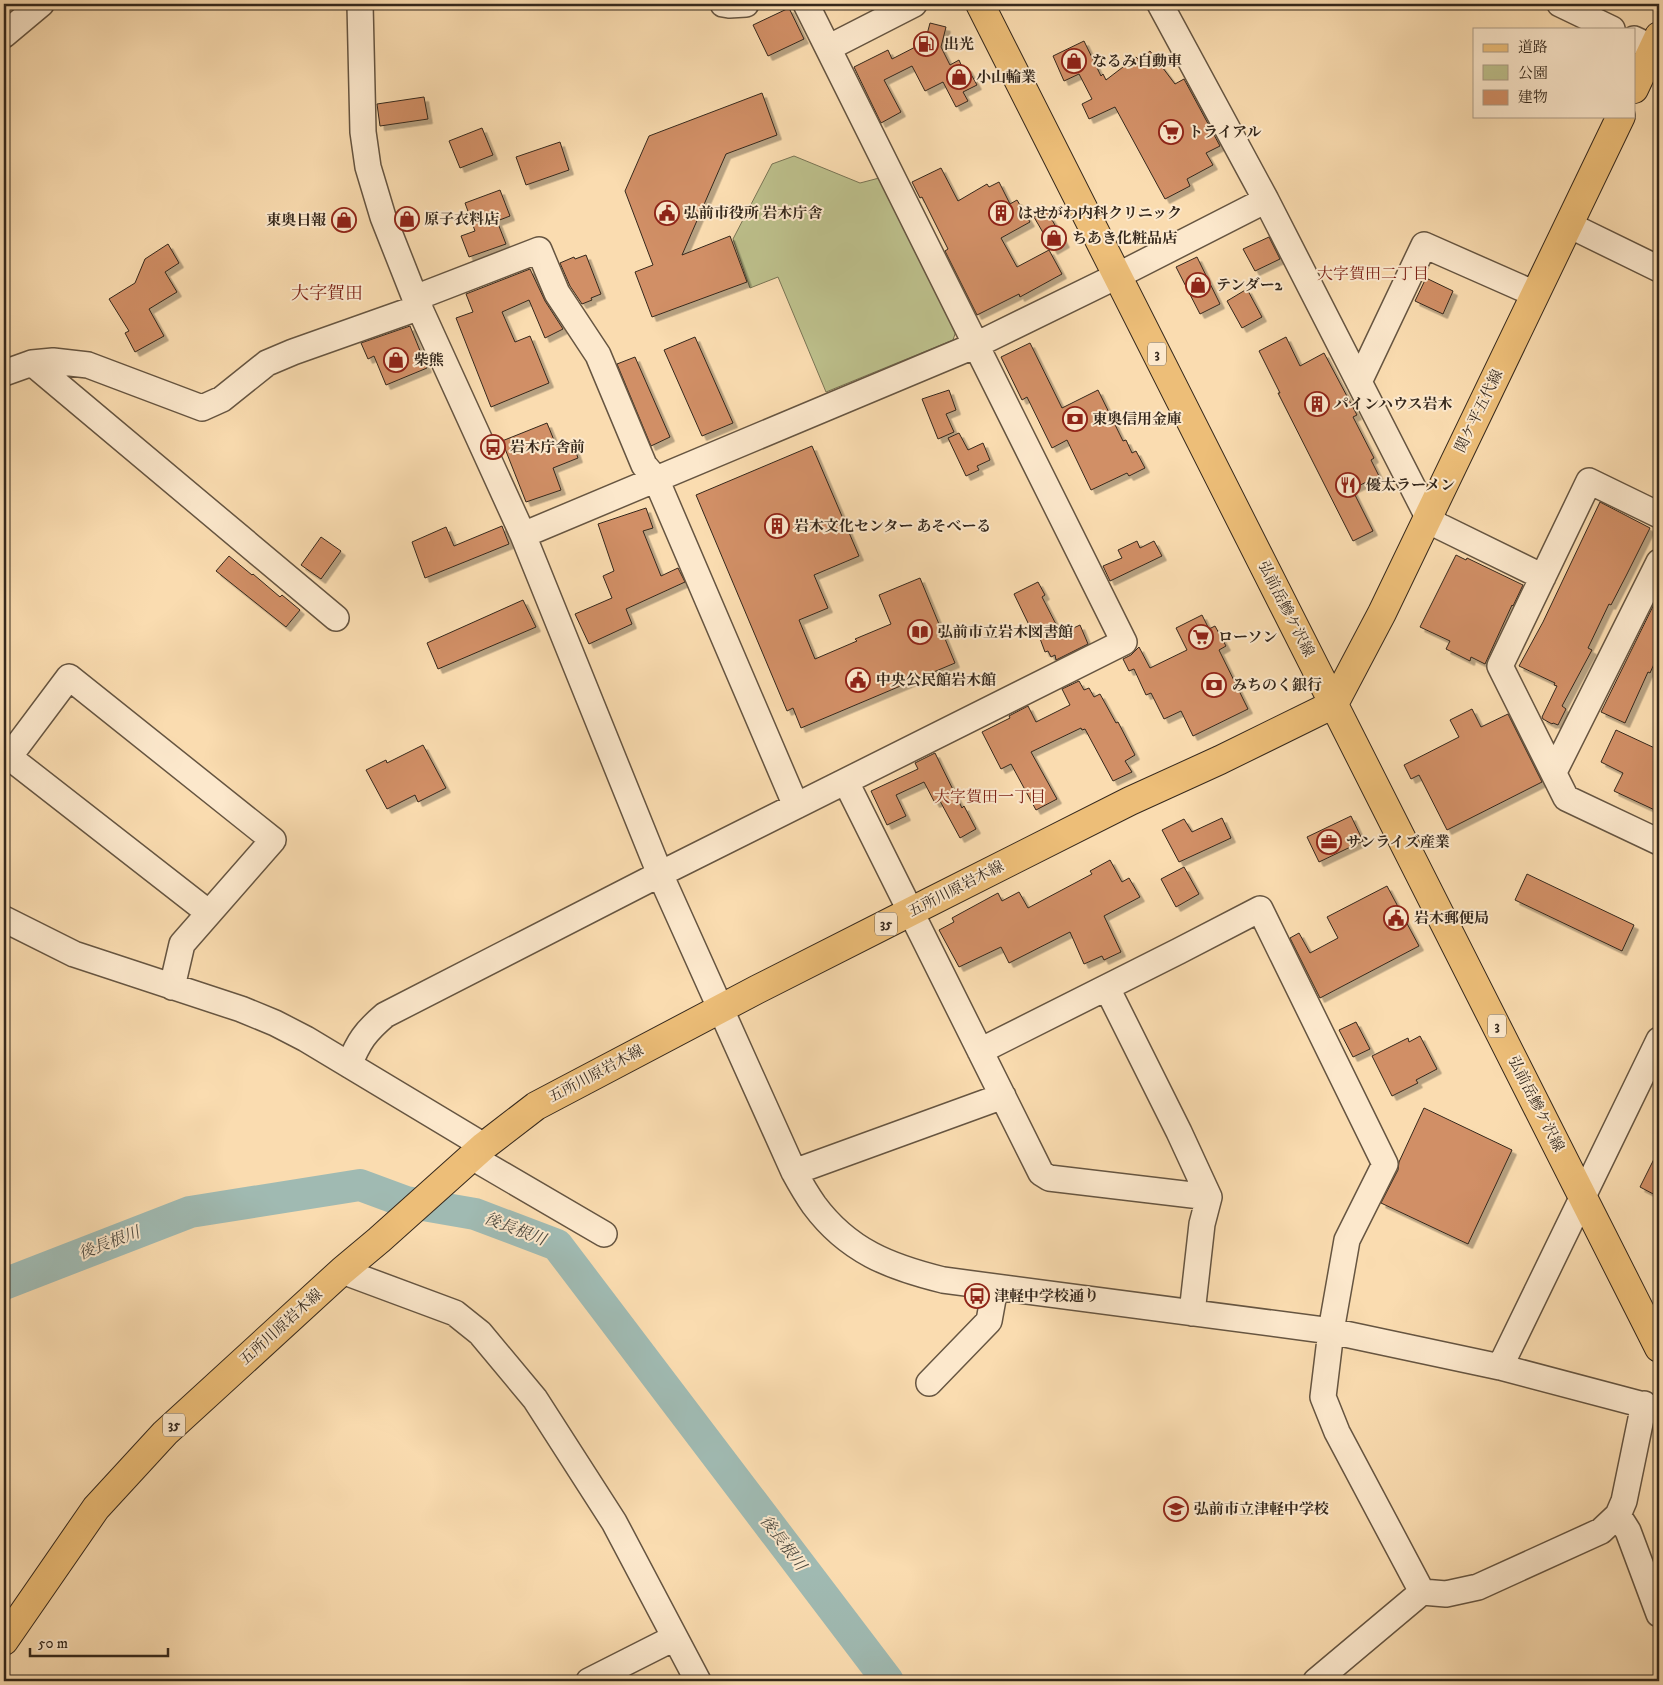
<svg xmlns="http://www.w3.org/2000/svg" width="1663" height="1685" viewBox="0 0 1663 1685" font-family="'IM FELL DW Pica','Noto Serif JP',serif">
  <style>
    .green { fill: #bdc08c; stroke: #797454 }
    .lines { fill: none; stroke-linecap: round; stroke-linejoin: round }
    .stream { stroke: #758076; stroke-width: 5.5 }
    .river { stroke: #a0bab2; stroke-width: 32 }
    .building { fill: #d18f66; stroke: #35281c; filter: url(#shadow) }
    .minor-casing { stroke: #665541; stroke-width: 28 }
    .major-casing { stroke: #35281c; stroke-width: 30 }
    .minor { stroke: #fce8cc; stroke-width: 25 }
    .major { stroke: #edbe78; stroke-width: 28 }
    .labels { text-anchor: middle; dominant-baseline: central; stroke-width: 4; stroke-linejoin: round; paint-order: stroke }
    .shield { fill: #fce8cc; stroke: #716251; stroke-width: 1 }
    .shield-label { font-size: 14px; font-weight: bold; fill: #35281c }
    .poi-label { font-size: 15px; font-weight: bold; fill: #35281c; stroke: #fce8cc; text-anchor: start }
    .street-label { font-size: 15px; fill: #35281c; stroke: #fce8cc }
    .neighbourhood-label { font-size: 16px; fill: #7a1f14; stroke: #fce8cc }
    .water-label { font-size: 16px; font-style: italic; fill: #504c42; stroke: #fce8cc }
    .quarter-label { font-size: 18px; fill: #7a1f14; stroke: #fce8cc }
  </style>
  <defs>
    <filter id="shadow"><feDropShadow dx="4.5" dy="4.5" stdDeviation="0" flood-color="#0004"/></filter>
  </defs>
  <rect width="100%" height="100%" fill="#fadcb0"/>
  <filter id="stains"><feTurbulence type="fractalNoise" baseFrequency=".004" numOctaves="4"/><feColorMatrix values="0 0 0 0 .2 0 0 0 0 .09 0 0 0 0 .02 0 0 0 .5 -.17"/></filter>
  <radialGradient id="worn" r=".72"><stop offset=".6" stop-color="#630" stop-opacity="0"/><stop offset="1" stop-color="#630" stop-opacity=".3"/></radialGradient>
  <path class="green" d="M794,156L860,183L883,177L957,328L953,340L826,392L778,277L750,288L733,239L772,164Z"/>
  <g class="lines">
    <path class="stream" d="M4,1489V1506"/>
    <path class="river" d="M4,1284L190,1212L360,1185L406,1202L475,1214L557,1245L888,1681"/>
  </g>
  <path class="building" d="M789,8L804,39L768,56L753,25Z
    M930,23L946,27L941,47L950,65L959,60L963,69L967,67L977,85L963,92L968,101L956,107L943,82L925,91L912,66L884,80L901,112L881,123L854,67L888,50L892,59L925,42Z
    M1084,41L1101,76L1103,74L1106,80L1136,57L1139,60L1150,51L1175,84L1184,79L1220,146L1206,153L1213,165L1187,179L1190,186L1165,199L1115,107L1089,119L1082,104L1092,99L1079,74L1064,81L1053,56Z
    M762,93L777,135L726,154L682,255L730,236L747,282L652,317L635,272L653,265L625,191L649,136Z
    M424,97L428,119L380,126L377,104Z
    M482,128L493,155L460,168L449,141Z
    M560,142L569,170L526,185L516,157Z
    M941,168L958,201L987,184L989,187L999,182L1010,204L1017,200L1030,222L1001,238L1017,267L1049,250L1062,274L1020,297L1019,294L977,315L945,251L948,249L922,197L920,198L912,182Z
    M500,190L510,216L497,221L506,244L469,257L461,236L475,231L465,203Z
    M1047,211L1065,243L1053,250L1034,217Z
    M1269,237L1280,259L1255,271L1243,249Z
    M168,244L179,263L165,272L177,292L149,309L164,336L135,352L125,333L129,331L109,299L135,283L145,259Z
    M586,255L601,294L591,298L592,300L582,304L570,286L560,263L574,257L575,259Z
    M1197,257L1220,304L1200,314L1176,267Z
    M530,269L545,301L563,329L545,338L529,300L502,312L515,342L530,336L549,383L491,407L456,318L473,312L466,294Z
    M1426,278L1453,291L1443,314L1415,301Z
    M1247,289L1262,317L1242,328L1227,301Z
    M410,326L427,368L386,385L374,356L368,359L361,343Z
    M695,337L733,423L702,436L664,350Z
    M1286,337L1300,366L1324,353L1357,415L1353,417L1374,458L1371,460L1379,476L1352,489L1373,531L1353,541L1278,393H1280L1259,351Z
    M1030,343L1062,408L1098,390L1123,441L1126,440L1132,453L1136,451L1145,468L1129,476L1127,473L1091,490L1067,440L1052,448L1027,397L1022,400L1001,357Z
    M635,357L670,437L651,446L617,364Z
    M949,390L956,410L946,414L954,432L938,439L922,399Z
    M547,423L558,450L573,444L578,458L553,468L561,490L526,502L502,441Z
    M959,433L968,450L983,443L990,460L977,466L979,470L966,476L948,438Z
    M812,446L859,556L814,575L828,608L799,620L815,659L857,641L855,639L891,624L879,595L920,578L955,663L801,728L793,708L787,711L696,495Z
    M1600,502L1650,528L1626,576L1611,605L1609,604L1588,648L1592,650L1562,706L1566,709L1558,725L1553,723L1552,724L1543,719L1542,717L1557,686L1554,685L1555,683L1519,666L1543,622Z
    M646,508L653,528L643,531L661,576L678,568L685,582L626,609L632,624L589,644L575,614L612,598L603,576L614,571L598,524Z
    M502,526L509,544L425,578L412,542L446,527L454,546Z
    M321,537L341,551L321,579L301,565Z
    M1137,541L1140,548L1154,541L1162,556L1110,581L1103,566L1122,558L1118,550Z
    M1456,555L1466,560L1467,558L1523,585L1513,606L1512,605L1485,664L1471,657L1470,661L1446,649L1450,641L1420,627Z
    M229,556L252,575L253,574L280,597L282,595L300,610L286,627L216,571Z
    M1038,582L1045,595L1042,597L1061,634L1080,625L1088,644L1056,660L1055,655L1051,657L1048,651L1045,652L1035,625L1030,627L1014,594Z
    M1659,594V653L1650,673L1648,672L1625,723L1601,712Z
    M523,600L536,627L438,669L427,643Z
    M1202,615L1209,629L1215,626L1226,646L1219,650L1248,709L1193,736L1181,711L1164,719L1151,693L1146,695L1134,669L1129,671L1123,659L1131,655L1139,647L1150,668L1187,650L1176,628Z
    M1079,681L1084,690L1089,688L1094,697L1100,694L1116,723L1118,722L1135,755L1125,761L1132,772L1113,781L1085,729L1082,730L1081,728L1031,752L1057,799L1036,810L1011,764L1001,769L982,732L1010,718L1009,716L1028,706L1036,722L1070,705L1062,689Z
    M1472,709L1481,727L1508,714L1542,782L1447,830L1419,775L1411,779L1404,765L1459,737L1450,720Z
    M1616,730L1659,750V812L1614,791L1623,773L1601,762Z
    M423,745L446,788L418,802L415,795L387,809L366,770L386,760L387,763Z
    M935,753L962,808L964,806L976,829L960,838L940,801L935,803L924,782L896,795L906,816L887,825L871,791L918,769L915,763Z
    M1351,816L1363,841L1319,862L1307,837Z
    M1222,818L1231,838L1179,862L1162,830L1184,819L1192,832Z
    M1110,860L1122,882L1129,878L1140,897L1104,916L1121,952L1104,960L1102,956L1084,964L1070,932L1009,963L1001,947L959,967L939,930L954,922L952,918L998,893L1002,901L1019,892L1028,908L1092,874L1090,871Z
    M1184,867L1199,894L1176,907L1161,879Z
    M1527,874L1634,925L1622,951L1515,900Z
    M1387,886L1419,946L1320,998L1290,938L1299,933L1310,953L1338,938L1327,917Z
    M1356,1022L1370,1049L1353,1057L1339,1030Z
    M1420,1036L1437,1069L1416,1080L1418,1083L1392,1096L1372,1056L1408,1038L1409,1042Z
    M1424,1108L1512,1150L1468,1244L1381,1203L1398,1170L1399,1162Z
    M1659,1149V1197L1640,1187Z"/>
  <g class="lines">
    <defs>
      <path id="minor" d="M360,4L363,132L368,167L383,217L415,298L523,535L660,874L794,1172C800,1183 807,1195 814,1205C848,1251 890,1267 943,1280L1331,1331L1500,1367L1659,1409
        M723,4L729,5L746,4
        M1160,4L1266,200L1428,517L1439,526L1543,577
        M1560,4L1612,29
        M4,35L41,4
        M1634,39L1653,48
        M828,48L914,4
        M1569,225L1659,269
        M415,298L539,250L557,293L598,355L644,465L656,479L796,806
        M32,363L336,618
        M4,373L32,363L53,361L88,365L202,408L222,399L267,363L293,352L420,307
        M1359,382L1424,245L1535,294
        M1659,515L1589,481L1500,666L1566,798L1659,842
        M523,535L976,345L1117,276L1266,200
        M4,755L9,757L209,913
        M9,757L69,677L273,840L182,944L172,987
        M1554,772L1659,562
        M846,782L1041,1173L1049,1178L1209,1197
        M4,919L74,954L241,1009L275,1023L306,1039L484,1146
        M1107,988L1179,1132L1209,1197L1202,1224L1192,1313
        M980,1051L1179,951L1260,909L1385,1164L1347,1240L1331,1331L1323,1397L1337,1432L1422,1592
        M349,1065C359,1041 365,1032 385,1015L660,874L1124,642L806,4
        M472,1157L604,1234
        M794,1172L1003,1096
        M342,1271L455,1313L480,1333L535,1399L614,1522L698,1681
        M1500,1367L1659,1040
        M929,1383L989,1321L995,1288
        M1618,1515L1628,1531L1659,1614
        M589,1681L674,1638
        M1316,1681L1422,1592L1446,1594L1478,1587L1601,1531L1618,1515L1624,1501L1644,1404"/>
      <path id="major" d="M980,4L1659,1348
        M1634,89L1659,36
        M1334,704L1382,613L1621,116
        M4,1641L96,1508L165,1433L342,1271L379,1240L484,1146L536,1106L758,989L910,912L1130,801L1220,760L1334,704"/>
    </defs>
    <use href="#minor" class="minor-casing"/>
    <use href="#major" class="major-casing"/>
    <use href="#minor" class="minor"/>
    <use href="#major" class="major"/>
  </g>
  <defs>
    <symbol id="fuel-ring" viewBox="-11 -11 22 22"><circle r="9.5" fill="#fce8cc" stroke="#8f2418" stroke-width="1.5"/><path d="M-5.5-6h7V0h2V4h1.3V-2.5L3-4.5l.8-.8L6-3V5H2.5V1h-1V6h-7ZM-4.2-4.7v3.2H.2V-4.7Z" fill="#8f2418"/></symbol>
    <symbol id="shop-ring" viewBox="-11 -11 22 22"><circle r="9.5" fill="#fce8cc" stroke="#8f2418" stroke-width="1.5"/><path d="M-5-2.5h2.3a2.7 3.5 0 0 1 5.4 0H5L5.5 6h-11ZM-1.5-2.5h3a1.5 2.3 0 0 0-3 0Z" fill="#8f2418"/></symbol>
    <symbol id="supermarket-ring" viewBox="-11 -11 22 22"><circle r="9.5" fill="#fce8cc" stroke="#8f2418" stroke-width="1.5"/><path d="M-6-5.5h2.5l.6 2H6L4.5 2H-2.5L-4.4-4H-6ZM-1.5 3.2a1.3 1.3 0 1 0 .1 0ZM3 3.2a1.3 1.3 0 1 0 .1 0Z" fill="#8f2418"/></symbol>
    <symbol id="civic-ring" viewBox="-11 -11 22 22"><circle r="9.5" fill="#fce8cc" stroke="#8f2418" stroke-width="1.5"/><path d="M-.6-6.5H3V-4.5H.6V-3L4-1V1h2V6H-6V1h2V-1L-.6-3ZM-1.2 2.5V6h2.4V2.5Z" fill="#8f2418"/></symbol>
    <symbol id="building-ring" viewBox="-11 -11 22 22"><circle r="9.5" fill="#fce8cc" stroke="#8f2418" stroke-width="1.5"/><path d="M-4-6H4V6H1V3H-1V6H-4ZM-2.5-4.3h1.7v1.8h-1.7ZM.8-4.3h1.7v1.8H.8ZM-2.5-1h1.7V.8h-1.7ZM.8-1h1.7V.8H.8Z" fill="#8f2418"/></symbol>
    <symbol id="bank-ring" viewBox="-11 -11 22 22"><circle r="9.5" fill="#fce8cc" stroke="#8f2418" stroke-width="1.5"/><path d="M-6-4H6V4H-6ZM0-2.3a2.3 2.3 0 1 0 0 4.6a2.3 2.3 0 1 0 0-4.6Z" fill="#8f2418"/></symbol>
    <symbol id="bus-ring" viewBox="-11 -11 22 22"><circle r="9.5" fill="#fce8cc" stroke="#8f2418" stroke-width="1.5"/><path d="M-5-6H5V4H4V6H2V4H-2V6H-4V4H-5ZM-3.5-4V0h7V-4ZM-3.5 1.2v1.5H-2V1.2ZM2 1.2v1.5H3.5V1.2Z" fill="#8f2418"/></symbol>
    <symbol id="restaurant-ring" viewBox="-11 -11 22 22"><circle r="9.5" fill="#fce8cc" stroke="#8f2418" stroke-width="1.5"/><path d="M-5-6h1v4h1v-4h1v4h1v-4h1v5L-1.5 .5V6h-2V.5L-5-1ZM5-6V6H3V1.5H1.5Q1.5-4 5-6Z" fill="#8f2418"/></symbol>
    <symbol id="library-ring" viewBox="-11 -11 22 22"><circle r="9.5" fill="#fce8cc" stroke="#8f2418" stroke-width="1.5"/><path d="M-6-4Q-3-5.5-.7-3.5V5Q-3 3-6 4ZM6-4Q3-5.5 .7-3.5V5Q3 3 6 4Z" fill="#8f2418"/></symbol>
    <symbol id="office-ring" viewBox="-11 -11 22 22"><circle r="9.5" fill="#fce8cc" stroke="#8f2418" stroke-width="1.5"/><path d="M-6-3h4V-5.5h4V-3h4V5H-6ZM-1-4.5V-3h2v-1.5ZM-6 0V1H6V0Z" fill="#8f2418"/></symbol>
    <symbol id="school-ring" viewBox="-11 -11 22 22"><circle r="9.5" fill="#fce8cc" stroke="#8f2418" stroke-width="1.5"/><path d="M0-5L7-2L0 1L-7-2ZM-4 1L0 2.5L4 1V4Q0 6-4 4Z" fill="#8f2418"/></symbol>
  </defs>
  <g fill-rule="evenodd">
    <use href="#fuel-ring" x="912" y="30" width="28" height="28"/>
    <use href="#shop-ring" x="1060" y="47" width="28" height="28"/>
    <use href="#shop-ring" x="945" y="63" width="28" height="28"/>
    <use href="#supermarket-ring" x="1157" y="118" width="28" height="28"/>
    <use href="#civic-ring" x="653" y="199" width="28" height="28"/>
    <use href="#building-ring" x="987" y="199" width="28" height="28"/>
    <use href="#shop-ring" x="393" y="205" width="28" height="28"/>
    <use href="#shop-ring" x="330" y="206" width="28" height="28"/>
    <use href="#shop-ring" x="1040" y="224" width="28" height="28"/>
    <use href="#shop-ring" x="1184" y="271" width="28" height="28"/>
    <use href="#shop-ring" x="382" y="346" width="28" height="28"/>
    <use href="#building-ring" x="1303" y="390" width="28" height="28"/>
    <use href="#bank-ring" x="1061" y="405" width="28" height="28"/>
    <use href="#bus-ring" x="479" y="433" width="28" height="28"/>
    <use href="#restaurant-ring" x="1334" y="471" width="28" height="28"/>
    <use href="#building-ring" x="763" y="512" width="28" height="28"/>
    <use href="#library-ring" x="906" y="618" width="28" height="28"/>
    <use href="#supermarket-ring" x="1187" y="623" width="28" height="28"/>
    <use href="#civic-ring" x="844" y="666" width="28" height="28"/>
    <use href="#bank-ring" x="1200" y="671" width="28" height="28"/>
    <use href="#office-ring" x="1315" y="828" width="28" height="28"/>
    <use href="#civic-ring" x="1382" y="904" width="28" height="28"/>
    <use href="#bus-ring" x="963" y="1282" width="28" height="28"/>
    <use href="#school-ring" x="1162" y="1495" width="28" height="28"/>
  </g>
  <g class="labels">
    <g class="shield">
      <rect x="1148" y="342.5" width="18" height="23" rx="4"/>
      <rect x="875" y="912.5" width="22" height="23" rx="4"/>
      <rect x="1488" y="1014.5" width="18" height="23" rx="4"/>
      <rect x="163" y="1413.5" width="22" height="23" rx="4"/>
    </g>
    <g class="shield-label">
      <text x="1157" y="354">3</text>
      <text x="886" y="924">35</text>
      <text x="1497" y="1026">3</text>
      <text x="174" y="1425">35</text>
    </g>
    <g class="poi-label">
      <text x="944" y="44">出光</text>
      <text x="1092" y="61">なるみ自動車</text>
      <text x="976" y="77">小山輪業</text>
      <text x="1188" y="132">トライアル</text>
      <text x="684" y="213">弘前市役所 岩木庁舎</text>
      <text x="1018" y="213">はせがわ内科クリニック</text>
      <text x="424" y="219">原子衣料店</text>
      <text x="326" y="220" text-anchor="end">東奥日報</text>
      <text x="1072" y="238">ちあき化粧品店</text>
      <text x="1216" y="285">テンダー2</text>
      <text x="414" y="360">柴熊</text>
      <text x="1334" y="404">パインハウス岩木</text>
      <text x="1092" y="419">東奥信用金庫</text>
      <text x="510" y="447">岩木庁舎前</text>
      <text x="1366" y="485">優太ラーメン</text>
      <text x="794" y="526">岩木文化センター あそべーる</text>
      <text x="938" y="632">弘前市立岩木図書館</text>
      <text x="1218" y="637">ローソン</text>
      <text x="876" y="680">中央公民館岩木館</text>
      <text x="1232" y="685">みちのく銀行</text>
      <text x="1346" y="842">サンライズ産業</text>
      <text x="1414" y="918">岩木郵便局</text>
      <text x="994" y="1296">津軽中学校通り</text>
      <text x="1194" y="1509">弘前市立津軽中学校</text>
    </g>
    <g class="street-label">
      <text transform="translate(1479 411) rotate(-64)">関ケ平五代線</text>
      <text transform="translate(1286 609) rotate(63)">弘前岳鰺ケ沢線</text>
      <text transform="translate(956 889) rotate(-27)">五所川原岩木線</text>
      <text transform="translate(596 1074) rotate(-28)">五所川原岩木線</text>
      <text transform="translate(1536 1104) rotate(63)">弘前岳鰺ケ沢線</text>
      <text transform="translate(281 1327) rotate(-42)">五所川原岩木線</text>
    </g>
    <g class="neighbourhood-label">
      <text x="1373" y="274">大字賀田二丁目</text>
      <text x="990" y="797">大字賀田一丁目</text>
    </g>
    <g class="water-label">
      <text transform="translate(515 1229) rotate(21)">後長根川</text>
      <text transform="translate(109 1243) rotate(-21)">後長根川</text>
      <text transform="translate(783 1543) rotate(53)">後長根川</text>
    </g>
    <g class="quarter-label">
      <text x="327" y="294">大字賀田</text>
    </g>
  </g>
  <rect width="1663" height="1685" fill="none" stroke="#fadcb0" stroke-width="20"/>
  <rect x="5" y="5" width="1653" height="1675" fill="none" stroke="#35281c" stroke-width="2.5"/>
  <rect x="10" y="10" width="1643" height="1665" fill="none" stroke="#35281c"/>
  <rect x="1473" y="28" width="162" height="90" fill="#fce8cc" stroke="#ac9b86"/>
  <rect x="1483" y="44" width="25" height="8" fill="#edbe78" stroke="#ac9b86"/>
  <text x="1518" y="52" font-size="15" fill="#35281c">道路</text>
  <rect x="1483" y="65" width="25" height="15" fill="#bdc08c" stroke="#ac9b86"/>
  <text x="1518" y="78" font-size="15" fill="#35281c">公園</text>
  <rect x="1483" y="90" width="25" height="15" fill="#d18f66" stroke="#ac9b86"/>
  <text x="1518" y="102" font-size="15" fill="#35281c">建物</text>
  <path d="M30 1648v8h138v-8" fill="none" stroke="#35281c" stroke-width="2.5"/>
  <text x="38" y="1648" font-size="15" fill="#35281c" stroke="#fce8cc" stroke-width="4" paint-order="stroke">50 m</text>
  <rect width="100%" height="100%" filter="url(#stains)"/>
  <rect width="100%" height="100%" fill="url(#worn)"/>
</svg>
